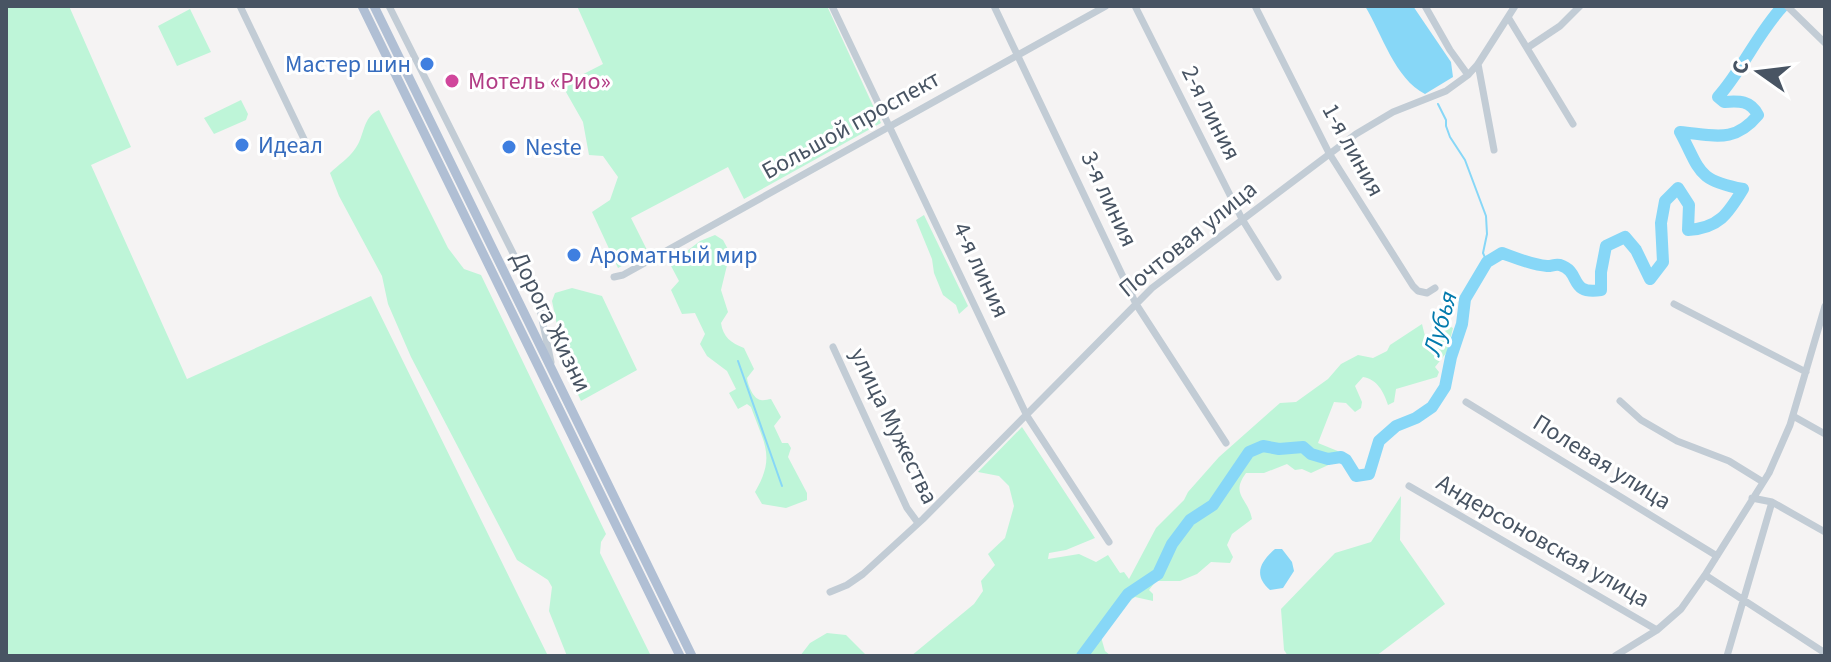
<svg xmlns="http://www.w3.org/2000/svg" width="1831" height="662" viewBox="0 0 1831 662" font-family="'Source Sans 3',sans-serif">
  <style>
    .green { fill: #bef5d8 }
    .water { fill: #87d7f7 }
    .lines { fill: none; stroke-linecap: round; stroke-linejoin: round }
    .stream { stroke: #87d7f7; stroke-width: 2 }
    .river { stroke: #87d7f7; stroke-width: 12 }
    .minor { stroke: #c2ccd5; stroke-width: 7 }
    .major { stroke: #b0bfd4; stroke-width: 9 }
    .shop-dot { fill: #3f7fe0; stroke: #fff; stroke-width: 3 }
    .hotel-dot { fill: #d1479c; stroke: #fff; stroke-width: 3 }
    .labels { text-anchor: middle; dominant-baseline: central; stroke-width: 6; stroke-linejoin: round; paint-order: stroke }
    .shop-label { font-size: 24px; fill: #366cbe; stroke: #fff; text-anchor: start }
    .hotel-label { font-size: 24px; fill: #b23c85; stroke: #fff; text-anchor: start }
    .street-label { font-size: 24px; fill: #485463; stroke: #fff }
    .water-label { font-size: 26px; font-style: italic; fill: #027aad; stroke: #fff }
  </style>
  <rect width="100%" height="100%" fill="#f5f3f3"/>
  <path class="green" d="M6,6H69L131,147L91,165L187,379L371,296L548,656H6Z
    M577,6H827L881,123L744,199L728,167L631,218L648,252L618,268L592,212L610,200L618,177L603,156L589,155L583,122L562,85L603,64Z
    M190,9L211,52L177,66L158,26Z
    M241,100L248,114L246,120L214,134L204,118Z
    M379,110L448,248L464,269L481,275L606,534L601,542L600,553L651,656H567L549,611L552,587L548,580L517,560L411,357L388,304L382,276L339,196L330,173C338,165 349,158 355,149C365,136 362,117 379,110Z
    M924,215L968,306L959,314L956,305L943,295L934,273L932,259L916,220Z
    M715,235L723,240L730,253L721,290L728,312L721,323C723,337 731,343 744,348L754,369L747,378C748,385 753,399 761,400C764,401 768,399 771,399L781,417L774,426L782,443H788L791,448L788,457L807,493V500L786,508L762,504L755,492C776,456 764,444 751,407L747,404L738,409L729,393L736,389L727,371L707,356L700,344L705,334L695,313L682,314L671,290L679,281L670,264L700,241Z
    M572,288L602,296L637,370L581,401L566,369L552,301L555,293Z
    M1422,324L1425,336L1431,337L1447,325L1453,328L1447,352L1435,367L1439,372L1437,377L1396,389L1394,402L1388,405C1384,392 1377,379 1363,377L1355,386L1362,402L1361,408L1355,412L1346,403L1334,402L1318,443L1345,454L1352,465L1347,467L1343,462L1337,461L1311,473L1302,469L1295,470L1287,464L1264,473H1246C1230,495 1248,498 1252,519L1232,534L1227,545L1233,557L1230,563L1211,562L1197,574L1180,581H1156L1149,590L1153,594V601L1135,597L1125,604L1101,637L1105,651L1111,656H911L974,604L983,591L981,581L995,565L988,554L1005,538L1014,506L1009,486L999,476L978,472L1022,427L1095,538L1066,550L1049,553L1048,559L1079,554L1096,562L1108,555L1120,573L1124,572L1129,579L1156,528L1184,500L1188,492L1219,457L1280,403L1296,402L1328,379L1341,364L1358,355L1373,358L1387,351L1390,345Z
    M1401,496L1400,540L1445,604L1376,656H1288L1284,650L1281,609L1335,553L1371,542Z
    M827,633L846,635L867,656H800L810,643Z"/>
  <path class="water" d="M1365,6H1413L1451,62L1453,77L1425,94C1395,79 1382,34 1365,6Z
    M1275,549H1282L1292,562L1294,571L1283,588L1270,590C1253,575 1260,562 1275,549Z"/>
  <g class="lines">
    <path class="stream" d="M1438,104L1446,120V126L1450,137L1465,160L1486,216L1487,234L1483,253L1487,262
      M738,361L782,486"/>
    <path class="river" d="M1082,656L1128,594L1158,574L1172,544L1190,520L1213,505L1249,452L1263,446L1279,449L1303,447L1311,454L1328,459L1341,457L1346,460L1356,476L1369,474L1379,441L1396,426L1416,418L1432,407L1445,387L1451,357L1462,324L1465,299L1487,262L1502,253C1516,258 1532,265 1547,266C1553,266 1554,264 1560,265C1582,272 1568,295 1601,290V272L1606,246L1625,237L1636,250L1650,279L1663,262L1661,223L1665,201L1678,188L1689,205L1688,230C1719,228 1728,214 1743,189C1696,180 1701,171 1680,132C1714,135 1734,144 1758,115C1750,100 1739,101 1724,102L1718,97C1743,69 1757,34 1783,6"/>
    <path class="minor" d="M240,6L304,139
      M389,6L539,305L551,362
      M832,6L1027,416L1109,542
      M994,6L1136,304L1226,443
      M1135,6L1242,219L1278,277
      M1255,6L1329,153L1413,286L1418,291L1427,293L1435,288
      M1425,6L1450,50L1468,75
      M1787,6L1825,43
      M1508,17L1573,124
      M1527,48L1560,26L1580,6
      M1478,64L1494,150
      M614,277L623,275L1106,6
      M1674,304L1806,372
      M833,347L907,508L918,523
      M1620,401L1641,420L1677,441L1729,461L1763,482
      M1466,402L1717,556
      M1793,416L1825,434
      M1409,486L1657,630
      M1752,498L1772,502L1825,532
      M1705,575L1825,653
      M830,592L847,585L863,574L923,519L1152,288L1356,134L1393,112L1446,91L1468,75L1478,64L1515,6
      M1615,656L1657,630L1681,609L1705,575L1769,473L1790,425L1825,306
      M1727,656L1772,502"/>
    <path class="major" d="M362,6L680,656
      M374,6L692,656"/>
  </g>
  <g class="shop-dot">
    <circle cx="427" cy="64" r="8"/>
    <circle cx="242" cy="145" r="8"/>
    <circle cx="509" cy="147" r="8"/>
    <circle cx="574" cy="255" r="8"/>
  </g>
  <circle class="hotel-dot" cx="452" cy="81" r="8"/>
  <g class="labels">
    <g class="shop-label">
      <text x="411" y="64" text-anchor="end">Мастер шин</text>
      <text x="258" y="145">Идеал</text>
      <text x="525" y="147">Neste</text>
      <text x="590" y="255">Ароматный мир</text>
    </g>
    <g class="hotel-label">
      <text x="468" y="81">Мотель «Рио»</text>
    </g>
    <g class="street-label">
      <text transform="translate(1211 113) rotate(63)">2-я линия</text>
      <text transform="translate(851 125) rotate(-29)">Большой проспект</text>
      <text transform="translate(1353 150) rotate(61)">1-я линия</text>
      <text transform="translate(1109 199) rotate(65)">3-я линия</text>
      <text transform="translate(1188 239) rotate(-39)">Почтовая улица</text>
      <text transform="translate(981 270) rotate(65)">4-я линия</text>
      <text transform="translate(551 322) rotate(64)">Дорога Жизни</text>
      <text transform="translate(894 426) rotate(64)">улица Мужества</text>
      <text transform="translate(1602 462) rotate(32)">Полевая улица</text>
      <text transform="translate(1543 541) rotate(30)">Андерсоновская улица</text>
    </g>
    <g class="water-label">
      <text transform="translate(1440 323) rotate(-74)">Лубья</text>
    </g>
  </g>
  <rect width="1831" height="662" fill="none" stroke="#485463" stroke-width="16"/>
  <g transform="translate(1759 72) rotate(284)" stroke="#ffffff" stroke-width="6" paint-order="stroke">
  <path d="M0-6L14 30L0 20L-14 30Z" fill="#485463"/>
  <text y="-12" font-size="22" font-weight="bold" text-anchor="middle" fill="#485463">С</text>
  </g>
</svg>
